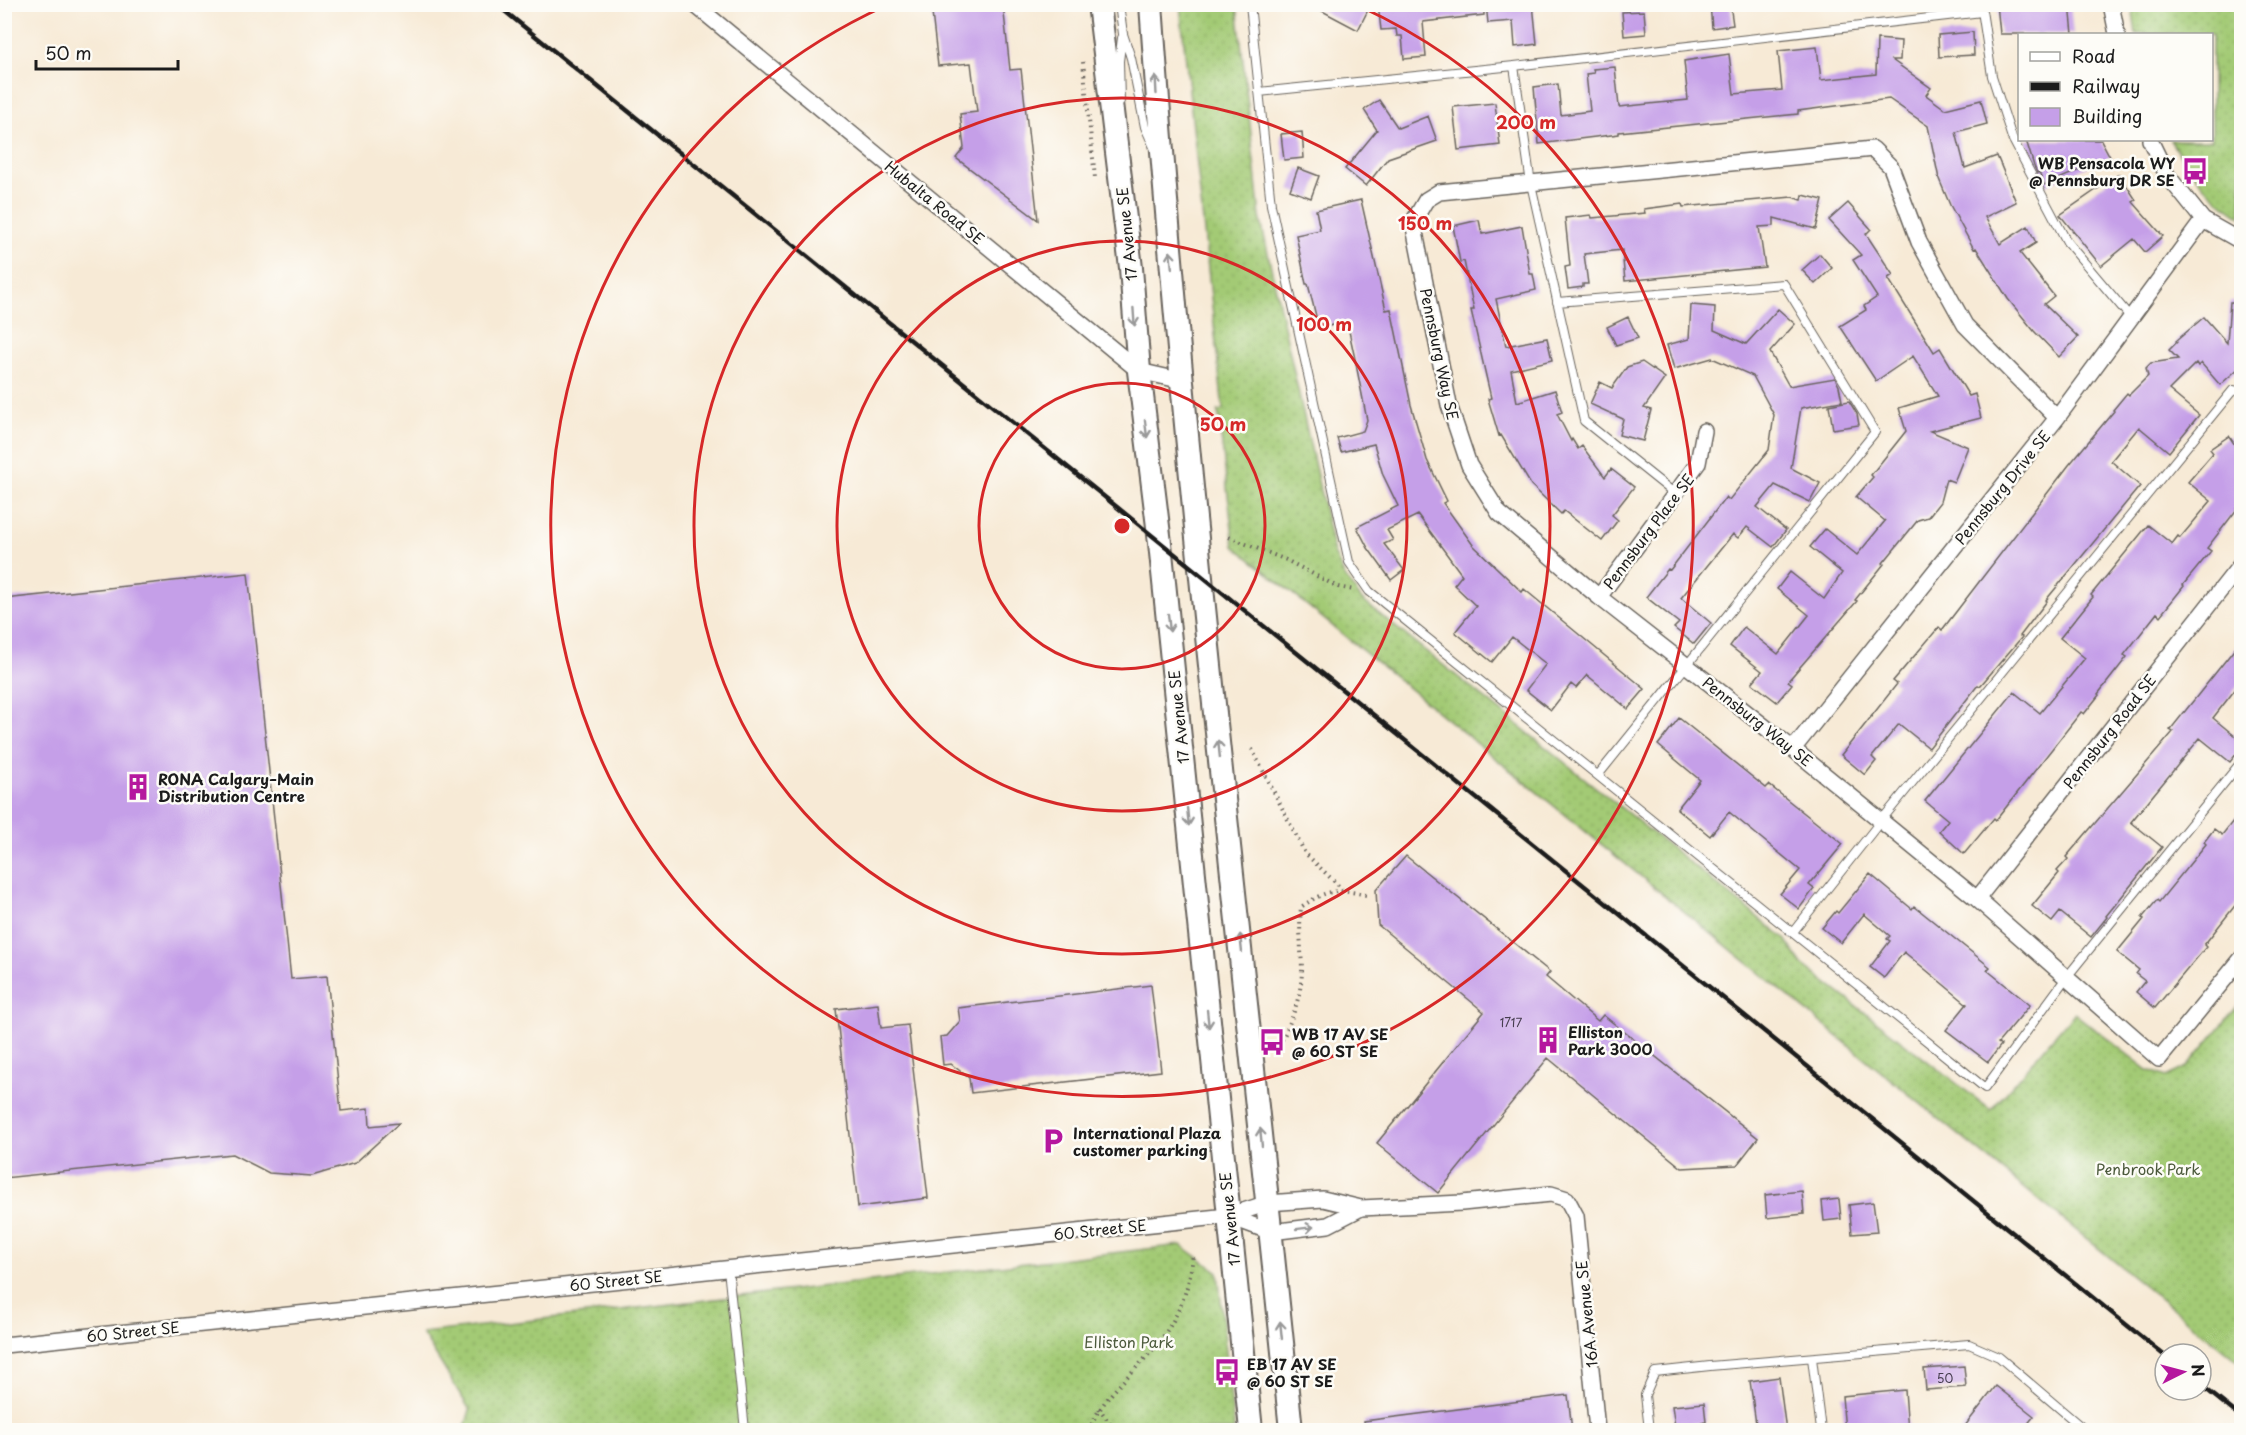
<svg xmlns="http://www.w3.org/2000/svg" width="2246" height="1435" viewBox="0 0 2246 1435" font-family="'Playpen Sans',sans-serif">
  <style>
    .grass { fill: url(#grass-dots); stroke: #607348; stroke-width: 1.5 }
    .building { fill: #c59fe8 }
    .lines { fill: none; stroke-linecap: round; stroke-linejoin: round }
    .service-casing { stroke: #69645d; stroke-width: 10 }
    .minor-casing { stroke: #69645d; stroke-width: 18 }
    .secondary-casing { stroke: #69645d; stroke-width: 26 }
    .path { stroke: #69645d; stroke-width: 4; stroke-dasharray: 1.5 4.5; stroke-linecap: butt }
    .service { stroke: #fff; stroke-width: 8 }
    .minor { stroke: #fff; stroke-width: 15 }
    .secondary { stroke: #fff; stroke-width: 22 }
    .rail { stroke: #1c1c1c; stroke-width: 4.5 }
    .oneway { stroke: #999 }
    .ring { fill: none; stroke: #d62828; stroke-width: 3 }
    .labels { text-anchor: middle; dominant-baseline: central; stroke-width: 5; stroke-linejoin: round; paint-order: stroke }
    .number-label { font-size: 12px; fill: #463d4f }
    .poi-label { font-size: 15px; font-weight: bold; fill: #1c1c1c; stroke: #fdfcf7; text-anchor: start }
    .street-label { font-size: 15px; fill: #1c1c1c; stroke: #fdfcf7 }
    .park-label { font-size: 15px; fill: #4b593b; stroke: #fdfcf7 }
    .centre { fill: #d62828; stroke: #fdfcf7; stroke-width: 3 }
    .ring-label { font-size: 18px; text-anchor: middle; font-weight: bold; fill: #d62828; stroke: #fdfcf7; stroke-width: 5; stroke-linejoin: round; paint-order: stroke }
  </style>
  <defs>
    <pattern id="grass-dots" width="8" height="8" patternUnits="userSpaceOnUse" patternTransform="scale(1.5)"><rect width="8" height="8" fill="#a3ca75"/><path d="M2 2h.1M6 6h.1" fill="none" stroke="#8cad65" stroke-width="1.8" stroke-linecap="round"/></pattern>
  </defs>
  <rect width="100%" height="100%" fill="#fdfcf7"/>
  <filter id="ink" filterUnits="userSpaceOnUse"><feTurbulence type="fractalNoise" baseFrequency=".0167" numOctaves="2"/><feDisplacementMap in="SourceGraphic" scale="12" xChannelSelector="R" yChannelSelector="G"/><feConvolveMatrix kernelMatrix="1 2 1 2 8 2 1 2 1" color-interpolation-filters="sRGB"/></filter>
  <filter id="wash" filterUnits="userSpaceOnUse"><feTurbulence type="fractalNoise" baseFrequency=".008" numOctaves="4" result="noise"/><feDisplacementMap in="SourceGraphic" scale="24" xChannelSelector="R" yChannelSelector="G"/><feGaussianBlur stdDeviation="1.35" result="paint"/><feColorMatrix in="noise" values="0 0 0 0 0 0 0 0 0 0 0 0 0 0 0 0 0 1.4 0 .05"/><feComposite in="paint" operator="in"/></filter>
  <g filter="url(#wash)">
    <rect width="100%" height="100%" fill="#f7ead6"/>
    <path class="grass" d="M1180,5H1237L1260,217L1334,553L1345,577L1362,600L1785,939L1802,964L1991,1110L2074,1013L2148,1070L2166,1077L2187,1067L2241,1002V1364L1234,546L1218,411L1223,410Z
      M2132,5H2241V217C2210,197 2189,171 2170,140H2212V34H2136Z
      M1181,1245L1218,1272L1234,1430H464L470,1410L422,1333Z"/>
    <g id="blocks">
      <path class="building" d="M931,4H1003L1010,70L1021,69L1038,220L956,158L964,148L960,114L977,112L971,63L938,66Z
        M1309,4H1371L1358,30Z
        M1378,4H1484V15L1423,22L1426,57L1404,59L1402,36H1397L1396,29L1381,30Z
        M1486,4H1533L1537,44L1515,47L1513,21L1488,23Z
        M1710,4H1730L1733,25L1712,28Z
        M1997,4H2070L2073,34H2000Z
        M1644,11L1646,34L1624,36L1622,12Z
        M1973,32L1974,55L1939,57L1938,35Z
        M1877,39L1901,41L1900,60H1892L1931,88L1926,95L1945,109L1981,100L1987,124L1956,132L1965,168L1997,156L2016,202L1985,217L2000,244L2028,226L2036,243L2020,253L2054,296L2044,304L2078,337L2059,357L2034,331L2008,299L1976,248L1974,249L1950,205L1939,179L1928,126L1889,99L1798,111V114L1619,132V134L1539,144L1534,87L1558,84L1561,115L1590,111L1586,74L1594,73L1593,69L1615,67L1619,107L1688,100L1684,61L1729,54L1734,94L1782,90L1778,51L1817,47L1821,80L1876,74Z
        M1379,100L1398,128L1428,116L1437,141L1388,158L1366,186L1345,169L1377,130L1364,110Z
        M1495,103L1500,145L1458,150L1453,107Z
        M1302,132L1304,158L1284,160L1281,134Z
        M2026,140H2101L2110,157L2045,185L2039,172L2037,173L2034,166Z
        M1298,168L1319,176L1311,198L1290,190Z
        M2119,174L2136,200L2133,202L2163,236L2145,252L2134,239L2101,266L2060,215Z
        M1803,195L1823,200L1816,229L1774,218V226L1759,227L1765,267L1625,281L1622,250L1584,254L1588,284H1583V287L1568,289L1565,267L1570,266L1565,218L1591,215L1592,218L1645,213L1644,209L1682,204L1683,207L1792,197L1802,200Z
        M1361,200L1386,310L1391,309L1411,405L1427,460L1447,501L1443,503L1473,545L1522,592L1524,589L1645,689L1628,709L1587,675L1576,688L1571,684L1551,710L1526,690L1546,664L1541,660L1512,637L1492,662L1455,632L1476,606L1454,585L1462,575L1418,515L1387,530L1393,540L1384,544L1404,570L1391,580L1368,548L1357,527L1398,506L1383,475L1374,444L1341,452L1337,438L1363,431L1367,420L1355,359L1347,322L1319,328L1308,284H1306L1296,235L1320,230L1316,210Z
        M1848,203L1871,229L1866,234L1893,275L1888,278L1934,352L1940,348L1969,396L1975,394L1981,418L1930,431L1968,447L1954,482L1946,479L1940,502L1928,517L1918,520L1883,563L1884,564L1855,600L1857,601L1788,681L1792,684L1777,702L1752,683L1762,671L1730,646L1744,627L1778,654L1809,615L1777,589L1790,572L1824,599L1842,573L1810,547L1825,529L1857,555L1885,521L1856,497L1873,477L1871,475L1906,431L1899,408L1938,396L1913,356L1876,381L1840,326L1866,310L1864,306L1877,297L1853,260L1861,255L1829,220Z
        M1479,220L1482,234L1522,226L1530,274H1533L1536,290L1496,299L1506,346L1547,338L1552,360L1511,370L1517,402L1555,390L1562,412L1557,414L1571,441L1572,439L1578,449L1582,446L1605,477L1611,469L1634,487L1612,515L1618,520L1602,541L1564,511L1561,514L1531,485L1501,435L1499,436L1488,399L1491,398L1471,310H1474L1464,261L1460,262L1453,226Z
        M1820,254L1832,268L1815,284L1802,270Z
        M2230,302H2241V366L2220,385L2201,363L2198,366L2196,363L2169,390L2199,415L2169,452L2139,427L2111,461L2140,486L2046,600L2047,601L2020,636L2022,637L1980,686L1978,685L1929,748L1899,724L1872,757L1876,761L1865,775L1841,755L1897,684L1893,681L1939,627L1942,630L2069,465L2114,411L2113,410L2127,393L2129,395L2148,376L2146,368L2151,363L2178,359L2169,350L2177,342L2176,341L2204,317L2227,343Z
        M1691,305L1715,307L1714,330L1746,344L1778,309L1795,324L1770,352L1789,386L1835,378L1839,386L1842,401L1801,408L1791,468L1820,483L1810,502L1775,485L1757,507L1786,530L1773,547L1747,527L1738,538L1733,534L1681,598L1711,623L1694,644L1674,628L1679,623L1646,597L1668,569L1670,570L1726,497L1729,500L1769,450L1774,415L1753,376L1712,358L1674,369L1667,345L1689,339Z
        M1628,317L1638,338L1616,345L1607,327Z
        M1642,362L1665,378L1644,408L1651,410L1643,441L1619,435L1623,419L1590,404L1600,382L1612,388L1627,367Z
        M1849,401L1857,414L1859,425L1833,429L1829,405Z
        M2229,436L2241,454V504L2207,548L2211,551L2183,585L2184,586L2160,616L2157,613L2124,655L2127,657L2098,694L2099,695L2084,714L2081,712L1996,820L1994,818L1964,854L1939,831L1948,820L1925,801L2014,692L2040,713L2085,658L2060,638L2093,597L2091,595L2148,525L2172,544L2178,536L2180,538L2211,501L2188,482L2213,453L2210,449Z
        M248,573L291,979L327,976L341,1111L369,1108L370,1126L399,1123L355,1163L312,1176L269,1173L232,1154L4,1178V599Z
        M2241,641V682L2213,718L2241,741V748L2230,762L2200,738L2131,822L2162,847L2106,916L2107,917L2091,937L2060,912L2052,922L2032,906L2059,873L2057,871L2068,859L2066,857L2173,732L2170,730Z
        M1679,718L1766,788L1769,785L1843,844L1809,885L1814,889L1799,909L1780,894L1800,870L1729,812L1710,836L1677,809L1700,780L1658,745Z
        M2241,811V898L2204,945L2206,947L2155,1008L2136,992L2145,981L2136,974L2139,970L2117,952L2144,919L2142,918L2157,900L2159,902L2206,844L2204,842L2214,829L2222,835Z
        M1406,856L1550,972L1546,977L1598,1021L1603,1015L1758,1138L1737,1165L1682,1168L1548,1058L1438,1193L1377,1143L1484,1012L1378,925L1376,890Z
        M1870,874L1912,909L1914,906L1990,967L1987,970L2030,1005L1998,1043L2001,1045L1988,1062L1946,1030L1967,1004L1920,965L1904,952L1884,978L1870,967L1890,941L1887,939L1890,936L1864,914L1841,943L1822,928L1836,911L1838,913Z
        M1151,985L1161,1071L971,1093L969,1078L951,1064L943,1065L940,1037L947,1036L960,1021L958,1008Z
        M878,1004L881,1028L908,1025L928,1198L858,1207L836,1009Z
        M1802,1191L1804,1214L1767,1218L1765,1195Z
        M1839,1199L1841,1219L1824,1221L1822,1201Z
        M1873,1202L1877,1232L1852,1234L1849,1205Z
        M1964,1366L1966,1387L1926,1390L1924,1369Z
        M1779,1377L1786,1431H1757L1750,1381Z
        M1996,1386L2034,1416L2022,1431H1961Z
        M1905,1390L1908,1431H1845L1842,1396Z
        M1568,1395L1572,1431H1365L1364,1421Z
        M1704,1403L1706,1422L1675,1426L1672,1406Z"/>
    </g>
  </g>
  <g filter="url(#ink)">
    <use href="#blocks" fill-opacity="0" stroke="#69645d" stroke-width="1.5"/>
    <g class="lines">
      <defs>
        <path id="service" d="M1119,4L1123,34L1131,58L1145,127L1154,147
          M1250,4L1271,205L1349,562L1369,591L1985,1088L2066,978L2242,761
          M1981,4L1992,76L2012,138L2067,242L2131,318
          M1514,66L1531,184L1584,421L1674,493
          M1259,92L1514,66L1982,12
          M1120,101L1119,61L1122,38
          M1557,302L1784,284L1875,432L1599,774
          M1793,932L1880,822L2233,390L2242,392
          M728,1269L745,1430
          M1812,1358L1821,1430
          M1649,1430L1645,1395L1655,1372L1710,1366L1969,1344L1999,1357L2085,1430"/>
        <path id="minor" d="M694,4L1139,371L1183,381
          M2111,4L2117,34
          M2150,140L2167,175L2203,220L2242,242
          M2057,418L1965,325L1919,242L1891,167L1873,149L1439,192L1426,200L1413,222L1449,405L1469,465L1499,513L1599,597L1793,749L1977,899L2159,1059L2242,958
          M1599,597L1698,463L1704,431
          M1793,749L2057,418L2203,220
          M1977,899L2242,563
          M1228,1216L1271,1232L1328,1225L1361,1208
          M4,1345L1228,1216L1268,1203L1323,1199L1361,1208L1462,1203L1551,1194L1567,1199L1576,1216L1597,1430"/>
        <path id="secondary" d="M1099,4L1131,268L1139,371L1160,543L1251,1430
          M1151,4C1184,481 1243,955 1291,1430"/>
      </defs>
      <use href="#service" class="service-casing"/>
      <use href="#minor" class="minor-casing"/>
      <use href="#secondary" class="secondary-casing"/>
      <path class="path" d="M1083,62L1095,178
        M1229,537L1286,560L1338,587L1354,590
        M1252,749L1305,853L1342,889
        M1282,1040C1293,1017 1302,994 1302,968C1301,947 1299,928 1301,907C1326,890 1336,888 1366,895
        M1099,1408L1113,1428V1430
        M1089,1430C1103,1395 1132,1375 1155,1347C1178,1319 1190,1289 1193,1253"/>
      <use href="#service" class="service"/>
      <use href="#minor" class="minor"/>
      <use href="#secondary" class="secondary"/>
      <path class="rail" d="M496,4L2165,1356
        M2201,1385L2242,1418"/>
    </g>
    <defs><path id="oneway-shaft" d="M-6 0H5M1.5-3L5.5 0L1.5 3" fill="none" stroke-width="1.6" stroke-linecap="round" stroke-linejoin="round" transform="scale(1.5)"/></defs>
    <g class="oneway">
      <use href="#oneway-shaft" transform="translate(1156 85) rotate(-93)"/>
      <use href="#oneway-shaft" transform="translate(1171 260) rotate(-96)"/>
      <use href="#oneway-shaft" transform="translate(1134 317) rotate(86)"/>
      <use href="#oneway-shaft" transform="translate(1146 429) rotate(83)"/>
      <use href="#oneway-shaft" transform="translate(1169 623) rotate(84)"/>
      <use href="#oneway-shaft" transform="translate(1219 749) rotate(-96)"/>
      <use href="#oneway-shaft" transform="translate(1188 817) rotate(84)"/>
      <use href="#oneway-shaft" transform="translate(1241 943) rotate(-96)"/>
      <use href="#oneway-shaft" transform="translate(1208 1019) rotate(84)"/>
      <use href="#oneway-shaft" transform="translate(1261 1137) rotate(-96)"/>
      <use href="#oneway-shaft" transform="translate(1305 1228) rotate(-7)"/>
      <use href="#oneway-shaft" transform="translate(1281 1330) rotate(-96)"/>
    </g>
  </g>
  <g class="ring">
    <circle cx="1122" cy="526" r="143"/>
    <circle cx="1122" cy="526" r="285"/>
    <circle cx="1122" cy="526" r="428"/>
    <path d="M1359 6A571 571 0 1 1 885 6"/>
  </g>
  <defs>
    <symbol id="bus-bare" viewBox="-9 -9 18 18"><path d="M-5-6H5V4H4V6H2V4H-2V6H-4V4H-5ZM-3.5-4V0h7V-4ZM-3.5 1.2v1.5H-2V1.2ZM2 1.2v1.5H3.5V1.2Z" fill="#b5179e" stroke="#fdfcf7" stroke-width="2.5" paint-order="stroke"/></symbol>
    <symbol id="building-bare" viewBox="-9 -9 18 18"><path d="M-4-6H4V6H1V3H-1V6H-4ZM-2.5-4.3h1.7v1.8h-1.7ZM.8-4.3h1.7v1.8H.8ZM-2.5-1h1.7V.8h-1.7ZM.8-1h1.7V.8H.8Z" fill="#b5179e" stroke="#fdfcf7" stroke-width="2.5" paint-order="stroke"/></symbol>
    <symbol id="parking-bare" viewBox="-9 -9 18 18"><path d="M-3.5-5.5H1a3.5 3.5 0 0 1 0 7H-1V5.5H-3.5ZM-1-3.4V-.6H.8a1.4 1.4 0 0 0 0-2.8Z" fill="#b5179e" stroke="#fdfcf7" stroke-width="2.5" paint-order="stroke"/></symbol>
  </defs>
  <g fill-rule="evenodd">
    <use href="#bus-bare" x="2176" y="152" width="38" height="38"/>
    <use href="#building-bare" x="119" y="768" width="38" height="38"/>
    <use href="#building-bare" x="1529" y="1021" width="38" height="38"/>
    <use href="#bus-bare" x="1253" y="1023" width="38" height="38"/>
    <use href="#parking-bare" x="1034" y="1122" width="38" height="38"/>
    <use href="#bus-bare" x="1208" y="1353" width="38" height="38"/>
  </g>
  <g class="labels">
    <g class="number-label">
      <text x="1511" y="1022">1717</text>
      <text x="1945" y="1378">50</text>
    </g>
    <g class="poi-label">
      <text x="2175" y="162" text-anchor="end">WB Pensacola WY<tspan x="2175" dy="17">@ Pennsburg DR SE</tspan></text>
      <text x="158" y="778">RONA Calgary–Main<tspan x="158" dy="17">Distribution Centre</tspan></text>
      <text x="1568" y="1031">Elliston<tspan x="1568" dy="17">Park 3000</tspan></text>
      <text x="1292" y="1033">WB 17 AV SE<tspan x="1292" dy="17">@ 60 ST SE</tspan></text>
      <text x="1073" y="1132">International Plaza<tspan x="1073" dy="17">customer parking</tspan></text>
      <text x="1247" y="1363">EB 17 AV SE<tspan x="1247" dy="17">@ 60 ST SE</tspan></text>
    </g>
    <g class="street-label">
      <text transform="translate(935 202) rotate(39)">Hubalta Road SE</text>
      <text transform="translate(1126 234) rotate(-96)">17 Avenue SE</text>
      <text transform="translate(1440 354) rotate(78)">Pennsburg Way SE</text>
      <text transform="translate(2002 487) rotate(-51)">Pennsburg Drive SE</text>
      <text transform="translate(1648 531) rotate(-53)">Pennsburg Place SE</text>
      <text transform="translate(1178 717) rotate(-96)">17 Avenue SE</text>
      <text transform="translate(1758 721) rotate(38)">Pennsburg Way SE</text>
      <text transform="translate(2109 731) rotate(-52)">Pennsburg Road SE</text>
      <text transform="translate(1229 1219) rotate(-96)">17 Avenue SE</text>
      <text transform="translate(1100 1229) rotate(-6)">60 Street SE</text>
      <text transform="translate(616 1280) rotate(-6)">60 Street SE</text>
      <text transform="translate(1586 1314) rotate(-96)">16A Avenue SE</text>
      <text transform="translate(133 1331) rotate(-6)">60 Street SE</text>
    </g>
    <g class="park-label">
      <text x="2148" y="1168">Penbrook Park</text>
      <text x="1129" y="1341">Elliston Park</text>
    </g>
  </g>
  <circle cx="1122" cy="526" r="9" class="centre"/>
  <g class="ring-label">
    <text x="1526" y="129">200 m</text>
    <text x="1425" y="230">150 m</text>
    <text x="1324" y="331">100 m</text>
    <text x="1223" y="431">50 m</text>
  </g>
  <rect width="2246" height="1435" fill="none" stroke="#fdfcf7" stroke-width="24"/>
  <rect x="2018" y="33" width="195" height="108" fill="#fdfcf7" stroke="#a3a29f" stroke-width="1.5"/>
  <rect x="2030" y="52" width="30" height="9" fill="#ffffff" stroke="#a3a29f" stroke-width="1.5"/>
  <text x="2072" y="63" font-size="18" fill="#1c1c1c">Road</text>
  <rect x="2030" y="82" width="30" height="9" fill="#1c1c1c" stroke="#a3a29f" stroke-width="1.5"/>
  <text x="2072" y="93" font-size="18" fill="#1c1c1c">Railway</text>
  <rect x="2030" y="108" width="30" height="18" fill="#c59fe8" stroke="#a3a29f" stroke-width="1.5"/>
  <text x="2072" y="123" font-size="18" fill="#1c1c1c">Building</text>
  <g transform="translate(2183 1372) rotate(84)"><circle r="28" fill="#fdfcf7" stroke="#a3a29f" stroke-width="1.5"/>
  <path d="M0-4.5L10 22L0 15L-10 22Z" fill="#b5179e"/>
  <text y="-9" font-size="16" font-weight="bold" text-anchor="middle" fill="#1c1c1c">N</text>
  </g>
  <path d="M36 60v9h142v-9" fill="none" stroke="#1c1c1c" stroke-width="3"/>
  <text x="45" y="60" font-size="18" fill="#1c1c1c" stroke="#fdfcf7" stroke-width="4.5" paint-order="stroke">50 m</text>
</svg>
